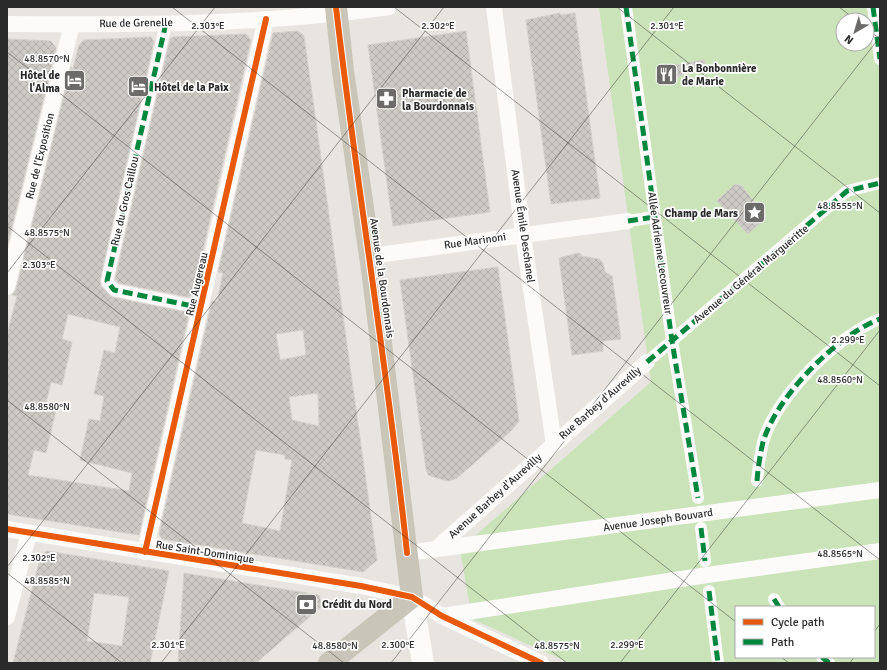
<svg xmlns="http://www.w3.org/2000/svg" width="887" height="670" viewBox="0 0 887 670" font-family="Signika,sans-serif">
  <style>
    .park { fill: #cae3b8; fill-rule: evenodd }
    .building { fill: url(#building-cross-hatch); stroke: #d3d0cb; fill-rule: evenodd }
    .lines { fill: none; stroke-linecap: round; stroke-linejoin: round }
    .pedestrian { stroke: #fcfbfa; stroke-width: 12 }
    .minor { stroke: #fcfbfa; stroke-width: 16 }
    .secondary { stroke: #fcfbfa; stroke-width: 22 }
    .primary { stroke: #c9c5b9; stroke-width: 22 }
    .quiet { stroke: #00873e; stroke-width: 5; stroke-dasharray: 10 5; stroke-linecap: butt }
    .cycleway-casing { stroke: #fff; stroke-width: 8 }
    .cycleway { stroke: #e8590c; stroke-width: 6 }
    .ticks { fill: none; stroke: #2a2a2a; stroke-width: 1; stroke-opacity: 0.45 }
    .labels { text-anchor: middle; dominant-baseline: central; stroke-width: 3.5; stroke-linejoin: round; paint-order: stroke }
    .street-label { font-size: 11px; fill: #2a2a2a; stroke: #fff }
    .poi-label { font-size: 11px; font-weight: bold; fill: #2a2a2a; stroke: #fff; text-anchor: start }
    .ticks-label { font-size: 10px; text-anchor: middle; fill: #2a2a2a; stroke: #fff; stroke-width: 3.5; stroke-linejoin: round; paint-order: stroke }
  </style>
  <defs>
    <pattern id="building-cross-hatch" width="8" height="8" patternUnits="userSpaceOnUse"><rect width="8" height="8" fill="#cdcac6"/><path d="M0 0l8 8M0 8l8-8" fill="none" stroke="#b0aeaa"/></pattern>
  </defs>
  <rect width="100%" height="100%" fill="#e8e4df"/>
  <path class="park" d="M599,7H880V663H570L472,619L460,549L651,382ZM843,20H867V44H843ZM736,607H874V657H736Z"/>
  <path class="building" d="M560,13V15L575,13L600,198L551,204L526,20Z
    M298,31L304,36L377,560L363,572L162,539L159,534L212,301L217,302L223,273L218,272L273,33ZM303,330L306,355L280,360L276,334ZM318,393L319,426L292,420L289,397ZM256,450L285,455V459L292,460L280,531L242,523Z
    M466,31L490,212L393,226L368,45Z
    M246,34L251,40L193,294L188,297L118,283L115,279L170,39L173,37Z
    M151,37L154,42L100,280L101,286L112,297L185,312L188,318L139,535L7,514V335L17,296L12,295L16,289L71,67L73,69L79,45L84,40ZM68,314L120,327L115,353L104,350L94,394L104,396L100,421L89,419L80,460L132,473L129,491L28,475L34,450L46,453L56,410L45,407L51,382L62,385L72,342L62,339Z
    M7,39L51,41L56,48L7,247Z
    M704,60L705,63L670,81L662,82L659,68Z
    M735,184L742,186L766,218L748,234L717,201Z
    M578,253L581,254V256L599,259L603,263L605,272L612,276L621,339L603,341V351L572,355L559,258Z
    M498,267L519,421L511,431L457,478L449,481L443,480L428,475L426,469L400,280Z
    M47,551L169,571L150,663H13L41,555ZM94,593L129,597L122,646L87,641Z
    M184,573L319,595L322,606L256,663H178Z"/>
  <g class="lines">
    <path class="pedestrian" d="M626,7L672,341L698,498
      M873,7L880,59
      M166,23L107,281L114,290L202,308
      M628,221L655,217
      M647,362L847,191L880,183
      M757,481C758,468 760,455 763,442C776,397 837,335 880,319
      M701,528L705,561
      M709,591L718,663
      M774,599L779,607
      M822,657L829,663"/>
    <path class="minor" d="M494,7L523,235L554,444
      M7,24C134,25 263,25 389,7
      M370,256L628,221
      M7,287L72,24
      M7,529L361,586L412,597L442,616L541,663
      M436,549L647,362
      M145,552L266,19
      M407,553L880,490
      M442,616L707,575L880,551
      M7,617L29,533"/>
    <path class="secondary" d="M412,597L423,663"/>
    <path class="primary" d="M329,663L412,597L373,277L343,71L336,7"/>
    <path class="quiet" d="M626,7L672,341L698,498
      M873,7L880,59
      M166,23L107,281L114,290L202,308
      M628,221L655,217
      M647,362L847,191L880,183
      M757,481C758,468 760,455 763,442C776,397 837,335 880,319
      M701,528L705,561
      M709,591L718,663
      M774,599L779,607
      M822,657L829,663"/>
    <defs>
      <path id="cycleway" d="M336,7C357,189 388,370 407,553
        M7,529L361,586L412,597L442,616L541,663
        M145,552L266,19"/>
    </defs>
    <use href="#cycleway" class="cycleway-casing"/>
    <use href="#cycleway" class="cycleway"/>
  </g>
  <path class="ticks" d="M172,7L880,560M394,7L880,386M617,7L880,213M839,7L856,20M867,29L880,39M7,52L736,622M7,226L567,663M7,273L215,7M7,400L344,663M7,567L444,7M7,573L122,663M874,632L880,624M781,657L789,663M161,663L674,7M391,663L880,37M620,663L880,330M850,663L854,657"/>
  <defs>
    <symbol id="restaurant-square" viewBox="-11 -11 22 22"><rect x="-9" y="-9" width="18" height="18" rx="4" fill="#6c6b69" stroke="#fff"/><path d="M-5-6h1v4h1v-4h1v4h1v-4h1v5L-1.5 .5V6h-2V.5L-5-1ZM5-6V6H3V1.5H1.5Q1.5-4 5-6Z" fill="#fff"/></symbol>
    <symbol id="hotel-square" viewBox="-11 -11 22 22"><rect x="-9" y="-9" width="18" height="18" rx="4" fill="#6c6b69" stroke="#fff"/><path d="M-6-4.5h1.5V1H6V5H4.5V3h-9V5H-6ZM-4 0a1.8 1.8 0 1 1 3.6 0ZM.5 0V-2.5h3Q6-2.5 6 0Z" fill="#fff"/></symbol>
    <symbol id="pharmacy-square" viewBox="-11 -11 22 22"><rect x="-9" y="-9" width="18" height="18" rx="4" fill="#6c6b69" stroke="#fff"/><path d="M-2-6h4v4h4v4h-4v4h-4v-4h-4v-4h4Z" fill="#fff"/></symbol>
    <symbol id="sight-square" viewBox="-11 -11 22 22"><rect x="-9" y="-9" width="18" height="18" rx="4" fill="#6c6b69" stroke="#fff"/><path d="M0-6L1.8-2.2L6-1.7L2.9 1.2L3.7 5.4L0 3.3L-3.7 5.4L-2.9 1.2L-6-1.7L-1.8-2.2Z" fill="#fff"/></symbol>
    <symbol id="bank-square" viewBox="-11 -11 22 22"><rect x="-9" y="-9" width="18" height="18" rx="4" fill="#6c6b69" stroke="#fff"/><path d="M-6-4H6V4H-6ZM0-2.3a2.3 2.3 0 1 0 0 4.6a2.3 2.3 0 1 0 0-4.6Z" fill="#fff"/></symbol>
  </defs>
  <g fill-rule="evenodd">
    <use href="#restaurant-square" x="654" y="62" width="25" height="25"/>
    <use href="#hotel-square" x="62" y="68" width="25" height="25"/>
    <use href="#hotel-square" x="126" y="74" width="25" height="25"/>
    <use href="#pharmacy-square" x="374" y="86" width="25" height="25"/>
    <use href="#sight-square" x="742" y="200" width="25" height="25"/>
    <use href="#bank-square" x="294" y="592" width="25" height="25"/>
  </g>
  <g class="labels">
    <g class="street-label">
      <text transform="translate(136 23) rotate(-1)">Rue de Grenelle</text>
      <text transform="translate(40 156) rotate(-76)">Rue de l'Exposition</text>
      <text transform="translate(125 201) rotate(-77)">Rue du Gros Caillou</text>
      <text transform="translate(523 226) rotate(82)">Avenue Émile Deschanel</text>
      <text transform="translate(475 241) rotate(-8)">Rue Marinoni</text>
      <text transform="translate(660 253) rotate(82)">Allée Adrienne Lecouvreur</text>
      <text transform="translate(751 274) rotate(-40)">Avenue du Général Margueritte</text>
      <text transform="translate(382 278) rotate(82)">Avenue de la Bourdonnais</text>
      <text transform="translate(197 284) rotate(-77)">Rue Augereau</text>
      <text transform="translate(600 403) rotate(-41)">Rue Barbey d'Aurevilly</text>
      <text transform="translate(495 496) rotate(-42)">Avenue Barbey d'Aurevilly</text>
      <text transform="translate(658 520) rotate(-8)">Avenue Joseph Bouvard</text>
      <text transform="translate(205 552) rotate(9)">Rue Saint-Dominique</text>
    </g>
    <g class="poi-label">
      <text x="682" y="68">La Bonbonnière<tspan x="682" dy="13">de Marie</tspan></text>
      <text x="60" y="75" text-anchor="end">Hôtel de<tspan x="60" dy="13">l'Alma</tspan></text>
      <text x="154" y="87">Hôtel de la Paix</text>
      <text x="402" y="93">Pharmacie de<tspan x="402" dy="13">la Bourdonnais</tspan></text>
      <text x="738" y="213" text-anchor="end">Champ de Mars</text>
      <text x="322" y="604">Crédit du Nord</text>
    </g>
  </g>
  <g class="ticks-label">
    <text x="208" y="29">2.303°E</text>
    <text x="438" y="29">2.302°E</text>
    <text x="667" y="29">2.301°E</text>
    <text x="47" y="62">48.8570°N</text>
    <text x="840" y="209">48.8555°N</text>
    <text x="47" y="236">48.8575°N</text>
    <text x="39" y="268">2.303°E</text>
    <text x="848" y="343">2.299°E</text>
    <text x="840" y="383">48.8560°N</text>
    <text x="47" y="410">48.8580°N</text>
    <text x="840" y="557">48.8565°N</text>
    <text x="39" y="561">2.302°E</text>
    <text x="47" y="584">48.8585°N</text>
    <text x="168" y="648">2.301°E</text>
    <text x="398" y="648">2.300°E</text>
    <text x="627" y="648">2.299°E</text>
    <text x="335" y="649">48.8580°N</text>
    <text x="557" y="649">48.8575°N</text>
  </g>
  <rect width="887" height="670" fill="none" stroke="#2a2a2a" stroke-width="16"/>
  <rect x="735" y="606" width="140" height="52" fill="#ffffff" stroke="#aaaaaa"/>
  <rect x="743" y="619" width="20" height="6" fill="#e8590c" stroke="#aaaaaa"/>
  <text x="771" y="626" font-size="12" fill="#2a2a2a">Cycle path</text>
  <rect x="743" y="639" width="20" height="6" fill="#00873e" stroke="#aaaaaa"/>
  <text x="771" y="646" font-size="12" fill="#2a2a2a">Path</text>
  <g transform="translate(855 32) rotate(218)"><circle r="19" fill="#ffffff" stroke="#aaaaaa"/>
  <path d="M0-3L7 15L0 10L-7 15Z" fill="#6c6b69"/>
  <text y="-6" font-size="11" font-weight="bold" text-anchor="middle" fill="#2a2a2a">N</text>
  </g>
</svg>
